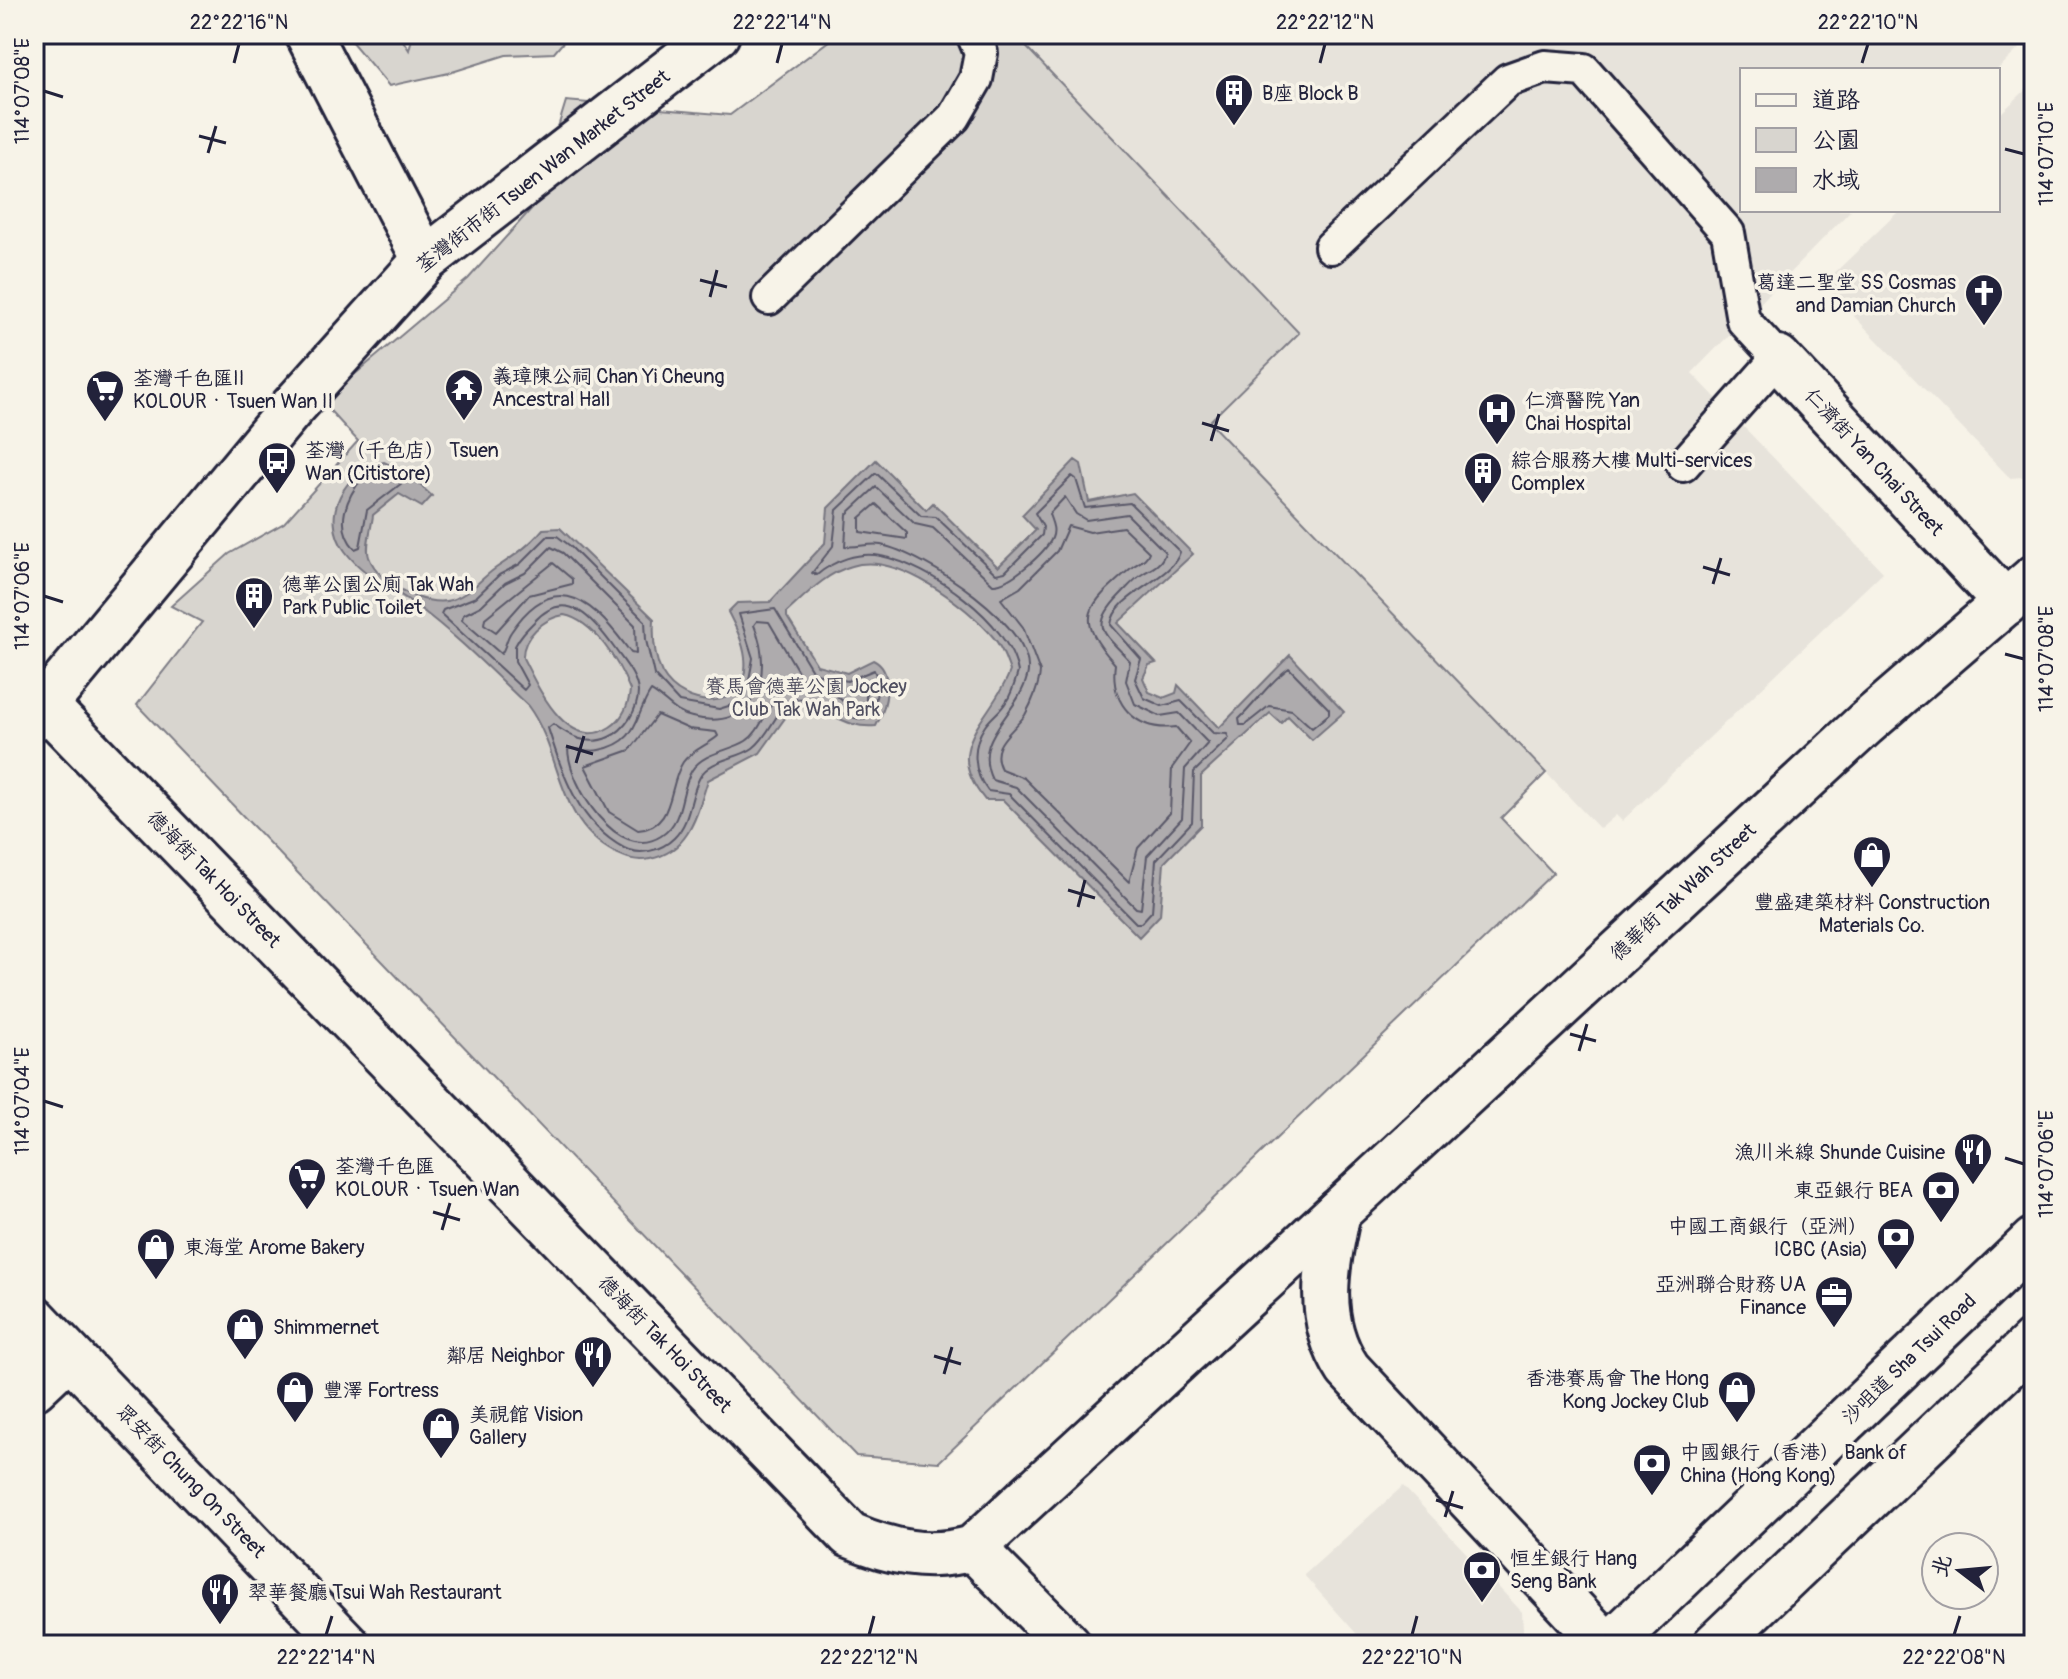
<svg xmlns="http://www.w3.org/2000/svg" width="2068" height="1679" viewBox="0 0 2068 1679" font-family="Pangolin,'LXGW WenKai TC',sans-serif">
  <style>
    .built { fill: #e7e3db }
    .green { fill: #d8d5cf; stroke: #7d7c85; stroke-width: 2 }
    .water { fill: #aeabad; stroke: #76747f; stroke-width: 2; fill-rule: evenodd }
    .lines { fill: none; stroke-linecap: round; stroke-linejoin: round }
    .shore { stroke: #5a5969; stroke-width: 2 }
    .lane-casing { stroke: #22223b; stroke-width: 38 }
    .street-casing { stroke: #22223b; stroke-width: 50 }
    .secondary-casing { stroke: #22223b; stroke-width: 50 }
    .lane { stroke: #f7f3e8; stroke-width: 32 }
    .street { stroke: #f7f3e8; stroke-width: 44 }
    .secondary { stroke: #f7f3e8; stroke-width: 44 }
    .ticks { fill: none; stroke: #22223b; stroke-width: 3 }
    .labels { text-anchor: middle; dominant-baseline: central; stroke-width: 7; stroke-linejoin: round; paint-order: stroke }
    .poi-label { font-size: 20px; fill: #22223b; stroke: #f7f3e8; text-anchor: start }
    .street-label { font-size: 20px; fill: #22223b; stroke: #f7f3e8 }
    .park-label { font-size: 20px; fill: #504f60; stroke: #f7f3e8 }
    .neatline { fill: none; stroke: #22223b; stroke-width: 3 }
    .ticks-label { font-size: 20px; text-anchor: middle; fill: #22223b }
  </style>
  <rect width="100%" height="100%" fill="#f7f3e8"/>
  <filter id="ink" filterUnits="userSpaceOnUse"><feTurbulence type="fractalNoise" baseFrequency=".0125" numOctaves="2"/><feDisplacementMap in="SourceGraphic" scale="16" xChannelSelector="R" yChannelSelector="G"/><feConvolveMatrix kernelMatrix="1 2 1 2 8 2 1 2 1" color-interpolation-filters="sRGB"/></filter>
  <g filter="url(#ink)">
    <path class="built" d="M1014,34H2034L1997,70H1742V210H1851L1692,373L1883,572L1622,821L1616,815L1600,829L1209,422L1299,333Z
      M2034,82V476L2010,478L1823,284L1900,210H1998V116Z
      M1403,1486L1522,1612L1524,1645H1359L1363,1641L1304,1575Z"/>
    <path class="green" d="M345,34H399L409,50L413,34H570L554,53L506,55L449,73L389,86Z
      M838,34H1014L1299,333L1209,422L1546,773L1501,818L1553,873L939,1462L856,1456L137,705L202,622L171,606L229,554L284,523L358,441L322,402L468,279L534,206L566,101L730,115Z"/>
    <path class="water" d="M876,460L926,510L933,503L998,567L1036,530L1022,515L1075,460L1081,464L1089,502L1133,493L1193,554L1118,623L1156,663L1149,665L1143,678L1149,692L1163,698L1176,693L1178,685L1219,728L1290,655L1344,712L1312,740L1288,716L1281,723L1270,713L1201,776V825L1164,863L1160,915L1139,937L1003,800H985C939,745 993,719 1010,671C1006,660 1002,647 994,638C966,605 897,552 852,566C826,573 807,594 787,612V617L817,665L847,673L873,660C896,671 886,708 876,726C840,730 825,701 793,707L760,753L708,780C697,814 690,851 650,859C636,862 627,858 614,852C555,821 563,753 528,706C492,672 457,636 418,607C393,588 364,577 345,551C319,516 345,469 384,462L406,472L432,496L422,507L399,494L373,515C372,527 365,546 369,557C378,583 425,608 451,600C471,594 480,579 496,568C514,556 529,546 543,529L560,528L654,619C653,636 654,657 662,673C684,712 751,712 745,658C743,641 735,626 728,612L737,603L770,602L825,543L828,508ZM564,615C594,621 619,662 630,690C629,704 623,719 610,727C567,754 538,687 523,658C522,637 544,618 564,615Z"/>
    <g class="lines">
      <path class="shore" d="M383,471L400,478L402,483L367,510L360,547L355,549C334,526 346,497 364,476Z
        M876,473L921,516L936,517L996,574L1005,572L1042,535L1043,527L1035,513L1072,476L1076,479L1085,508L1130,503L1180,552C1172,580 1114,594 1111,625L1141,659L1135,679L1144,698L1162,706L1181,701L1213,733L1227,734L1229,738L1194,772L1192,822L1156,860L1152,911L1141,923H1136L1009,794L988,791C973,773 971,746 985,726C991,717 1001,711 1006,702C1012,694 1015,682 1018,672C1009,621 930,566 881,556C859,551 833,561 817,575L812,573L833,546L837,510Z
        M876,487L915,524L933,528L993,584C1009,585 1045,553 1052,538C1056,529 1051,521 1049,514L1065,497L1076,514L1086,520L1127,514L1165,552C1163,563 1153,568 1144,573C1135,578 1127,588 1120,595C1088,628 1105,633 1130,661L1126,681L1135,704L1160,716L1179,713L1208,743L1185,769L1182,818L1147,856L1141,909L1136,908L1016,787L992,780C971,737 1017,716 1027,677C1041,628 922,553 881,545C869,543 856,548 845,546L847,514Z
        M876,504L907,533V539L860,532V518Z
        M1068,526L1090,532L1123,527L1149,552C1146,561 1138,562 1131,568C1087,606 1073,617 1115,664C1110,703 1135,732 1176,727L1190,743L1172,768L1170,813L1138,848L1129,882L1024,778L1001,769C988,745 1013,732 1025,715C1032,703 1039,685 1040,672L1023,627L1001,599L1020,588L1057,551Z
        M548,536H557L569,545L645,621L646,640L654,675L679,702L719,709L735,704L747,691L753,658L739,614L775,609L813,672L847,681L874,670L879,683L872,716C849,729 824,691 790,700C775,713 769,736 753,748C738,759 710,759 700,777C689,797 692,820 674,838C661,851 640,856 624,848C578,823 563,775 548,728L553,724C570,736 587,747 609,737C625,730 638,710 638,692C637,676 624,662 615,649C595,621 567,585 534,622C526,630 520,636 515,646V661L528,685L524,690L441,614L443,610L476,597L499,575L520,564Z
        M551,547L563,553L635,625L636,654L631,653C597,606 557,563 511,632C506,639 506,648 501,654L462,620L463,615L481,606L505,583L525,573Z
        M553,563L572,579V584L529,595L496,632L484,624L485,618Z
        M757,621L769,622L806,685C799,688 790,688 783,692C766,704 763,730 746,741C730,751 704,752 692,770C679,791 685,821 661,836C618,864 569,785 568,749C577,747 589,753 599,750C640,742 634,716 651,691C666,699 673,713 692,717C755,733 775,675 754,625Z
        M1289,668L1329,709V714L1312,728L1292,710L1269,706L1245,725H1240L1239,719C1257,702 1269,682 1289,668Z
        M866,687V703L862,708L847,705L836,695L839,690Z
        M657,715L689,729L716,732L718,736C708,745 692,750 683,762C667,786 676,827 638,830L609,812L585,766L630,750Z"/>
      <defs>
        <path id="lane" d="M1331,247L1508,80L1545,67L1584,70L1728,233L1743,320L1778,358L1683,465
          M769,298L954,117L976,79L981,53L973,34"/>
        <path id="street" d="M308,34L425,260
          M1778,358L2006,603
          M46,706L850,1535C890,1552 929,1561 973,1548L1338,1212
          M34,1388L69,1355
          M973,1548L1069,1645"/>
        <path id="secondary" d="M34,718L290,410L425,260L717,34
          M34,1318L347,1645
          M1606,1645L1348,1369C1315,1318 1326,1269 1338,1212L1865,724L2034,578
          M1610,1645L2034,1240
          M1715,1645L2034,1341"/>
      </defs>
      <use href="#lane" class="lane-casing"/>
      <use href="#street" class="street-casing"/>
      <use href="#secondary" class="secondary-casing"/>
      <use href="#lane" class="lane"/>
      <use href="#street" class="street"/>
      <use href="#secondary" class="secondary"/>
    </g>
  </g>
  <path class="ticks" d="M234,63L239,44M777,63L782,44M1320,63L1325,44M1862,63L1868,44M44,91L63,97M199,136L226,143M2005,149L2024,154M208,153L216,126M700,280L727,287M710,297L717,270M1202,423L1229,431M1211,441L1219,414M1703,567L1730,575M1713,584L1721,558M44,596L63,602M2005,654L2024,659M566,746L593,754M576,763L584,736M1068,890L1095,898M1078,907L1085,880M1570,1034L1596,1041M1579,1051L1587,1024M44,1101L63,1107M2005,1158L2024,1164M433,1212L460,1220M442,1230L450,1203M934,1356L961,1364M944,1374L952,1347M1436,1500L1463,1508M1445,1517L1453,1491M326,1635L332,1616M869,1635L874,1616M1412,1635L1417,1616M1954,1635L1960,1616"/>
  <defs>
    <symbol id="building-pin" viewBox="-11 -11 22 30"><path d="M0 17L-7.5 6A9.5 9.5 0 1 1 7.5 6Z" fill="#22223b" stroke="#f7f3e8"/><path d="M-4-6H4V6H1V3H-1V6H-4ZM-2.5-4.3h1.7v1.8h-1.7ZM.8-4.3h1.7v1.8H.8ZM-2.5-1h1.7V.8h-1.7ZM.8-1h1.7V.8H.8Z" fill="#fff"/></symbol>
    <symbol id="church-pin" viewBox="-11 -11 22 30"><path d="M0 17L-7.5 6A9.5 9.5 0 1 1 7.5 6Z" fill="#22223b" stroke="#f7f3e8"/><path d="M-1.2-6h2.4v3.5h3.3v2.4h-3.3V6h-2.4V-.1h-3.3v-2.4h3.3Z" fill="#fff"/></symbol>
    <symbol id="temple-pin" viewBox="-11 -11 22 30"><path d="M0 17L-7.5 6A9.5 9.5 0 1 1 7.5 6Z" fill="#22223b" stroke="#f7f3e8"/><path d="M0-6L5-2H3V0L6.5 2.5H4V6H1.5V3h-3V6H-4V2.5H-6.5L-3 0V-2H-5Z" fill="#fff"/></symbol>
    <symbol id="supermarket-pin" viewBox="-11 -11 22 30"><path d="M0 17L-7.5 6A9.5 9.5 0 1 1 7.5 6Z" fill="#22223b" stroke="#f7f3e8"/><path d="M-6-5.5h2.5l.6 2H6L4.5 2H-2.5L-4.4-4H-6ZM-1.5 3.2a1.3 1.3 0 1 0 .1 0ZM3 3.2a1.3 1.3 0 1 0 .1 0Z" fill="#fff"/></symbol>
    <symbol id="hospital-pin" viewBox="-11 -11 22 30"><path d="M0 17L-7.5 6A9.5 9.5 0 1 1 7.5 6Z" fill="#22223b" stroke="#f7f3e8"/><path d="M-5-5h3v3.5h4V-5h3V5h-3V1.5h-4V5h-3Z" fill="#fff"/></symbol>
    <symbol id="bus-pin" viewBox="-11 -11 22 30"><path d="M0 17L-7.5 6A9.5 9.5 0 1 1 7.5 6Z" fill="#22223b" stroke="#f7f3e8"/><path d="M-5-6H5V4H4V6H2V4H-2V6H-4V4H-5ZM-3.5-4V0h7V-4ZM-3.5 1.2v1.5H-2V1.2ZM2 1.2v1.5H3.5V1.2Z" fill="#fff"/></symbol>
    <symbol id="shop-pin" viewBox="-11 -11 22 30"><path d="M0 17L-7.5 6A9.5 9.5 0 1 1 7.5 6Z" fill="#22223b" stroke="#f7f3e8"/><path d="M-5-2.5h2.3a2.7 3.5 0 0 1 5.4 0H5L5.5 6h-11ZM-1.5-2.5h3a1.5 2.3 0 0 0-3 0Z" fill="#fff"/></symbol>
    <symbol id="restaurant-pin" viewBox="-11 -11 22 30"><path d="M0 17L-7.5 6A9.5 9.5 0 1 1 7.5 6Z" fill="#22223b" stroke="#f7f3e8"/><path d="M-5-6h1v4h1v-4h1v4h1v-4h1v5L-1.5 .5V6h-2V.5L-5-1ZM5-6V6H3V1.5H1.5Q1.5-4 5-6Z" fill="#fff"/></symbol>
    <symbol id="bank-pin" viewBox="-11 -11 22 30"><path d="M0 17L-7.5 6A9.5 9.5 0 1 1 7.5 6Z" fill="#22223b" stroke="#f7f3e8"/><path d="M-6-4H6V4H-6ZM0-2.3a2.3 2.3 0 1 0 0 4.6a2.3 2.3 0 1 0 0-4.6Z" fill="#fff"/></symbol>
    <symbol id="office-pin" viewBox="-11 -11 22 30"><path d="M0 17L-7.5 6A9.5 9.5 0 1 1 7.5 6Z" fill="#22223b" stroke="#f7f3e8"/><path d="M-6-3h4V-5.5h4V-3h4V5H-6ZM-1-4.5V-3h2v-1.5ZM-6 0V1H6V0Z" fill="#fff"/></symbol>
  </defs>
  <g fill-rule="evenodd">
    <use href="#building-pin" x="1212" y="71" width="44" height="60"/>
    <use href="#church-pin" x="1962" y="271" width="44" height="60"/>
    <use href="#temple-pin" x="442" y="366" width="44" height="60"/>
    <use href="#supermarket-pin" x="83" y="367" width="44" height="60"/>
    <use href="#hospital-pin" x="1475" y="390" width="44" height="60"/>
    <use href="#bus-pin" x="255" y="439" width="44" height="60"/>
    <use href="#building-pin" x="1461" y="449" width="44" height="60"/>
    <use href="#building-pin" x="232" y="574" width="44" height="60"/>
    <use href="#shop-pin" x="1850" y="833" width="44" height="60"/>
    <use href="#restaurant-pin" x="1951" y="1130" width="44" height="60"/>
    <use href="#supermarket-pin" x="285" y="1155" width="44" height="60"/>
    <use href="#bank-pin" x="1919" y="1168" width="44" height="60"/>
    <use href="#bank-pin" x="1874" y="1215" width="44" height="60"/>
    <use href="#shop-pin" x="134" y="1225" width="44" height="60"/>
    <use href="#office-pin" x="1812" y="1273" width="44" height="60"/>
    <use href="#shop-pin" x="223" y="1305" width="44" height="60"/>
    <use href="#restaurant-pin" x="571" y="1333" width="44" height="60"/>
    <use href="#shop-pin" x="273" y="1368" width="44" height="60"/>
    <use href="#shop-pin" x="1715" y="1368" width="44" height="60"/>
    <use href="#shop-pin" x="419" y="1404" width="44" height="60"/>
    <use href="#bank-pin" x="1630" y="1441" width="44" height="60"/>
    <use href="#bank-pin" x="1460" y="1548" width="44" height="60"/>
    <use href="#restaurant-pin" x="198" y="1570" width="44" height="60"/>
  </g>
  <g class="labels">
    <g class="poi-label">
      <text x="1262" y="93">B座 Block B</text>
      <text x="1956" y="282" text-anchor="end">葛達二聖堂 SS Cosmas<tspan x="1956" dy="23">and Damian Church</tspan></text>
      <text x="492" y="376">義璋陳公祠 Chan Yi Cheung<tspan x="492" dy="23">Ancestral Hall</tspan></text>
      <text x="133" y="378">荃灣千色匯II<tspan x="133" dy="23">KOLOUR‧Tsuen Wan II</tspan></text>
      <text x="1525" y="400">仁濟醫院 Yan<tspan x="1525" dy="23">Chai Hospital</tspan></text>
      <text x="305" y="450">荃灣（千色店） Tsuen<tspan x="305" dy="23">Wan (Citistore)</tspan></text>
      <text x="1511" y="460">綜合服務大樓 Multi-services<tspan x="1511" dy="23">Complex</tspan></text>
      <text x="282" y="584">德華公園公廁 Tak Wah<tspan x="282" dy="23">Park Public Toilet</tspan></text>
      <text x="1872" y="902" text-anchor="middle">豐盛建築材料 Construction<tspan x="1872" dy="23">Materials Co.</tspan></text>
      <text x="1945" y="1152" text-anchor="end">漁川米線 Shunde Cuisine</text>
      <text x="335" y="1166">荃灣千色匯<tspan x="335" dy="23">KOLOUR‧Tsuen Wan</tspan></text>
      <text x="1913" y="1190" text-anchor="end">東亞銀行 BEA</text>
      <text x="1868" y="1226" text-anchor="end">中國工商銀行（亞洲）<tspan x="1868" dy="23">ICBC (Asia)</tspan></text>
      <text x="184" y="1247">東海堂 Arome Bakery</text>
      <text x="1806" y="1284" text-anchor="end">亞洲聯合財務 UA<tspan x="1806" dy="23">Finance</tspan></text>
      <text x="273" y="1327">Shimmernet</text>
      <text x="565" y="1355" text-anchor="end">鄰居 Neighbor</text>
      <text x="1709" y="1378" text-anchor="end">香港賽馬會 The Hong<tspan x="1709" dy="23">Kong Jockey Club</tspan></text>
      <text x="323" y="1390">豐澤 Fortress</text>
      <text x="469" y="1414">美視館 Vision<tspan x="469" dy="23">Gallery</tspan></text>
      <text x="1680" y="1452">中國銀行（香港） Bank of<tspan x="1680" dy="23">China (Hong Kong)</tspan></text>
      <text x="1510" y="1558">恒生銀行 Hang<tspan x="1510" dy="23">Seng Bank</tspan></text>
      <text x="248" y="1592">翠華餐廳 Tsui Wah Restaurant</text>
    </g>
    <g class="street-label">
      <text transform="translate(543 171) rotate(-38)">荃灣街市街 Tsuen Wan Market Street</text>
      <text transform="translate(1874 462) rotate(47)">仁濟街 Yan Chai Street</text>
      <text transform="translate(214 879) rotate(46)">德海街 Tak Hoi Street</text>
      <text transform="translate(1683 892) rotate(-43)">德華街 Tak Wah Street</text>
      <text transform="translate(665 1344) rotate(46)">德海街 Tak Hoi Street</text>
      <text transform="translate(1909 1359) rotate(-44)">沙咀道 Sha Tsui Road</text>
      <text transform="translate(191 1481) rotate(46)">眾安街 Chung On Street</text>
    </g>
    <g class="park-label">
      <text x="806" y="686">賽馬會德華公園 Jockey<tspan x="806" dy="23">Club Tak Wah Park</tspan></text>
    </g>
  </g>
  <rect width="2068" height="1679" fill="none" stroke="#f7f3e8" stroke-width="88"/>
  <rect x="1740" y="68" width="260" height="144" fill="#f7f3e8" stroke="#a29fa3" stroke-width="2"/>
  <rect x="1756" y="94" width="40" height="12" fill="#f7f3e8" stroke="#a29fa3" stroke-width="2"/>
  <text x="1812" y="108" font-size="24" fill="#22223b">道路</text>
  <rect x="1756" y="128" width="40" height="24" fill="#d8d5cf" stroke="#a29fa3" stroke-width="2"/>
  <text x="1812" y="148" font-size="24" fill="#22223b">公園</text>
  <rect x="1756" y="168" width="40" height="24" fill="#aeabad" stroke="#a29fa3" stroke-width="2"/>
  <text x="1812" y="188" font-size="24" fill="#22223b">水域</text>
  <g transform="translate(1960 1571) rotate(286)"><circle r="38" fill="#f7f3e8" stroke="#a29fa3" stroke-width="2"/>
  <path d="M0-6L14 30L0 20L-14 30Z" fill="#22223b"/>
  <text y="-12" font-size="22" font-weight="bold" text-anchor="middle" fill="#22223b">北</text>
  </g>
  <rect x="44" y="44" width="1980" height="1591" class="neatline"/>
  <g class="ticks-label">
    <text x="239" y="29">22°22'16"N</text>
    <text x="782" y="29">22°22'14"N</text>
    <text x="1325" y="29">22°22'12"N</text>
    <text x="1868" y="29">22°22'10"N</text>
    <text transform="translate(22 91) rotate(-90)" y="7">114°07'08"E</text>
    <text transform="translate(2046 154) rotate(-90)" y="7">114°07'10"E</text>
    <text transform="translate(22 596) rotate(-90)" y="7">114°07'06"E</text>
    <text transform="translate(2046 659) rotate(-90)" y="7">114°07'08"E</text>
    <text transform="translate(22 1101) rotate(-90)" y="7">114°07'04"E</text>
    <text transform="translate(2046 1164) rotate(-90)" y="7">114°07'06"E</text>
    <text x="326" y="1664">22°22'14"N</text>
    <text x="869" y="1664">22°22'12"N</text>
    <text x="1412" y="1664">22°22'10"N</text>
    <text x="1954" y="1664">22°22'08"N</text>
  </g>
</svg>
